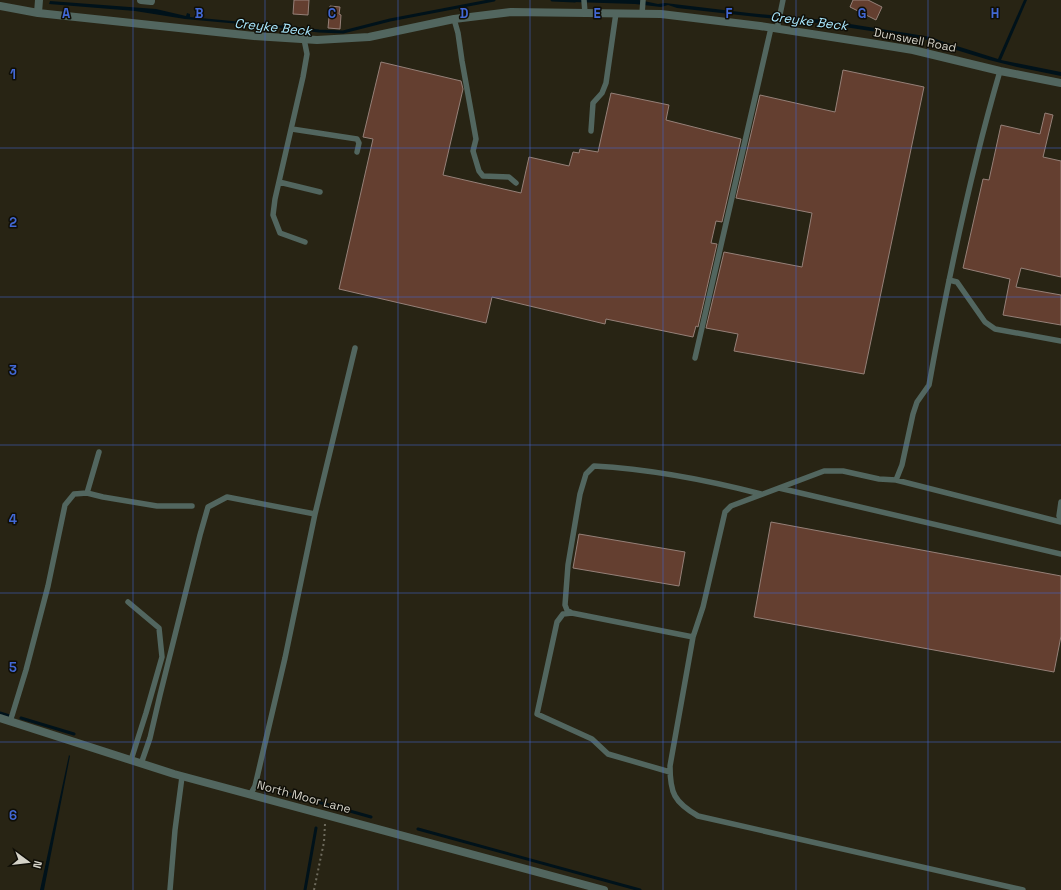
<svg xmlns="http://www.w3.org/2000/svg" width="1061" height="890" viewBox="0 0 1061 890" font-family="'Space Grotesk',sans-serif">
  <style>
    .water { fill: #00121a }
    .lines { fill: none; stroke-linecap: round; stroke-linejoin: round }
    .stream { stroke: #00121a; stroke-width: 3 }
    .building { fill: #643f30; stroke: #958078 }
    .path { stroke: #6e6b5d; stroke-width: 2; stroke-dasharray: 2 3; stroke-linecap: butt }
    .service { stroke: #52665f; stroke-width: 5.5 }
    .minor { stroke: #52665f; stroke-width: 8 }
    .grid { fill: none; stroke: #4268d5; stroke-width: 1; stroke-opacity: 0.55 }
    .labels { text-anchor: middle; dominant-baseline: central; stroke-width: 3; stroke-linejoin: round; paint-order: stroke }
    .street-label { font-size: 12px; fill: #d4d2c8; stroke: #0f0e07 }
    .water-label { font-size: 13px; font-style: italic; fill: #a9e8ff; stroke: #0f0e07 }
    .grid-label { font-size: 13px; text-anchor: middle; font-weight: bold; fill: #4268d5; stroke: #0f0e07; stroke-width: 3; stroke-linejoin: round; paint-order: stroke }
  </style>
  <rect width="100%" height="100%" fill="#282414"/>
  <path class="water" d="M573,0H639L658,4L665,3L749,13L825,20L931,37L941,41L998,59L1024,0H1027L1001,60L1061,72V76L1017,67L989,60L943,46L932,41L923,39L825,24L748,16L677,8L668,5L661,7L635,4L573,2Z
    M50,1L156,9L186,16L187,13L190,14V17L286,26L285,28L185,19L135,11L49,4Z
    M69,755L70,756L44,890H40Z"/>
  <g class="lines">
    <path class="stream" d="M552,0L575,1
      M282,27L319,31L343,32L390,20L494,0
      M0,713L13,717
      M21,718L74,734
      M279,791L371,817
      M418,829L640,890
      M305,890L316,828"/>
  </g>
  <path class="building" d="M294,0H309L308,15L293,14Z
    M853,0H868L882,7L876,20L850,7Z
    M330,6L340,7L339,14L341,15L340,29L328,28Z
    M381,62L461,81L463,89L443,175L521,193L529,157L569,166L573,152L579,153L580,149L598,152L611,93L669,105L666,120L741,139L722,222L716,221L711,243L717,244L698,327L696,326L693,337L606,319L605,324L492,297L486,323L339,289L373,139L363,137Z
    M843,70L924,87L864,374L734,351L738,334L706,328L724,252L802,267L812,213L736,198L760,95L835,112Z
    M1045,113L1053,115L1043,157L1061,161V277L1021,268L1016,287L1061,295V325L1003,315L1010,279L963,268L983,179L989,180L1001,125L1040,134Z
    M771,522L1061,576V636L1054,672L754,617Z
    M579,534L685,552L679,586L573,568Z"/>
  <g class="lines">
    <path class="path" d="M314,890L324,842L325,824"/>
    <path class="service" d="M584,0L585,13
      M642,14L643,0
      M454,19L458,33L462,61L476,139L473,151L479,171L483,176L509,177L516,183
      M777,29L783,0
      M304,39L307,54L303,77L275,199L273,215L280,233L305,242
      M1000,71C970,174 948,279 929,385L917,402L913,414L902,465L896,480L879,479L843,471H824L731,506L725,512L703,607L693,637L670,766C670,793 674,802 698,816L1023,890
      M292,129L357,139L359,143L357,152
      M591,131L593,103L602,93L606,83L616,13
      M279,182L320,192
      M949,280L957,282L985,322L995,329L1061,341
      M695,358L771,28
      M896,480L1061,522
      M779,488L1061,554
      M87,493L103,497L157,506H192
      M1061,502L1059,516L1061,520
      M128,602L159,628L162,657L146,713L131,760
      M572,613L563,614L557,622L537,714L592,739L608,754L670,772
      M693,637L572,613L567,610L565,605L568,565L580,494L586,474L594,466C649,469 707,480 761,494
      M10,722L26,670L48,586L65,505L74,494L87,493L99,452
      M141,764L150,738L160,695L200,535L208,507L227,497L315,514
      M250,795L255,786L285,658L315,514L355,348
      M170,890L175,830L182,777"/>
    <path class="minor" d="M141,0L151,1
      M0,6L38,13L254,36L317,40L369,37L454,19L511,12L661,14L760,26L870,43L913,50L1000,71L1061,83
      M38,13L39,0
      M0,718L174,774L604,890"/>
  </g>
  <path class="grid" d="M133,0V890M265,0V890M398,0V890M530,0V890M663,0V890M796,0V890M928,0V890M0,148H1061M0,297H1061M0,445H1061M0,593H1061M0,742H1061"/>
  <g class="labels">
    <g class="street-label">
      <text transform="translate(915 40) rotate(11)">Dunswell Road</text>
      <text transform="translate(304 797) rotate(15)">North Moor Lane</text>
    </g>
    <g class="water-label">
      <text transform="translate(809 21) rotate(7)">Creyke Beck</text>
      <text transform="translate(273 27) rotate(6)">Creyke Beck</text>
    </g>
  </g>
  <g class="grid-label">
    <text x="66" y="18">A</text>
    <text x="199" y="18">B</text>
    <text x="332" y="18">C</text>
    <text x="464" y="18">D</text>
    <text x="597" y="18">E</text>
    <text x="729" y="18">F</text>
    <text x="862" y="18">G</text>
    <text x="995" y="18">H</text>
    <text x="13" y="79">1</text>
    <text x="13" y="227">2</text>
    <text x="13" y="375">3</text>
    <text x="13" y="524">4</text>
    <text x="13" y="672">5</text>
    <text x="13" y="820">6</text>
  </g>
  <g transform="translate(28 862) rotate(105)" stroke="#0f0e07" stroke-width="3" paint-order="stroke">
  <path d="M0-3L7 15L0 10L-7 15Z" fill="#d4d2c8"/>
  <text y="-6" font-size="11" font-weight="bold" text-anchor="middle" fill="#d4d2c8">N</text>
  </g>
</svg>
